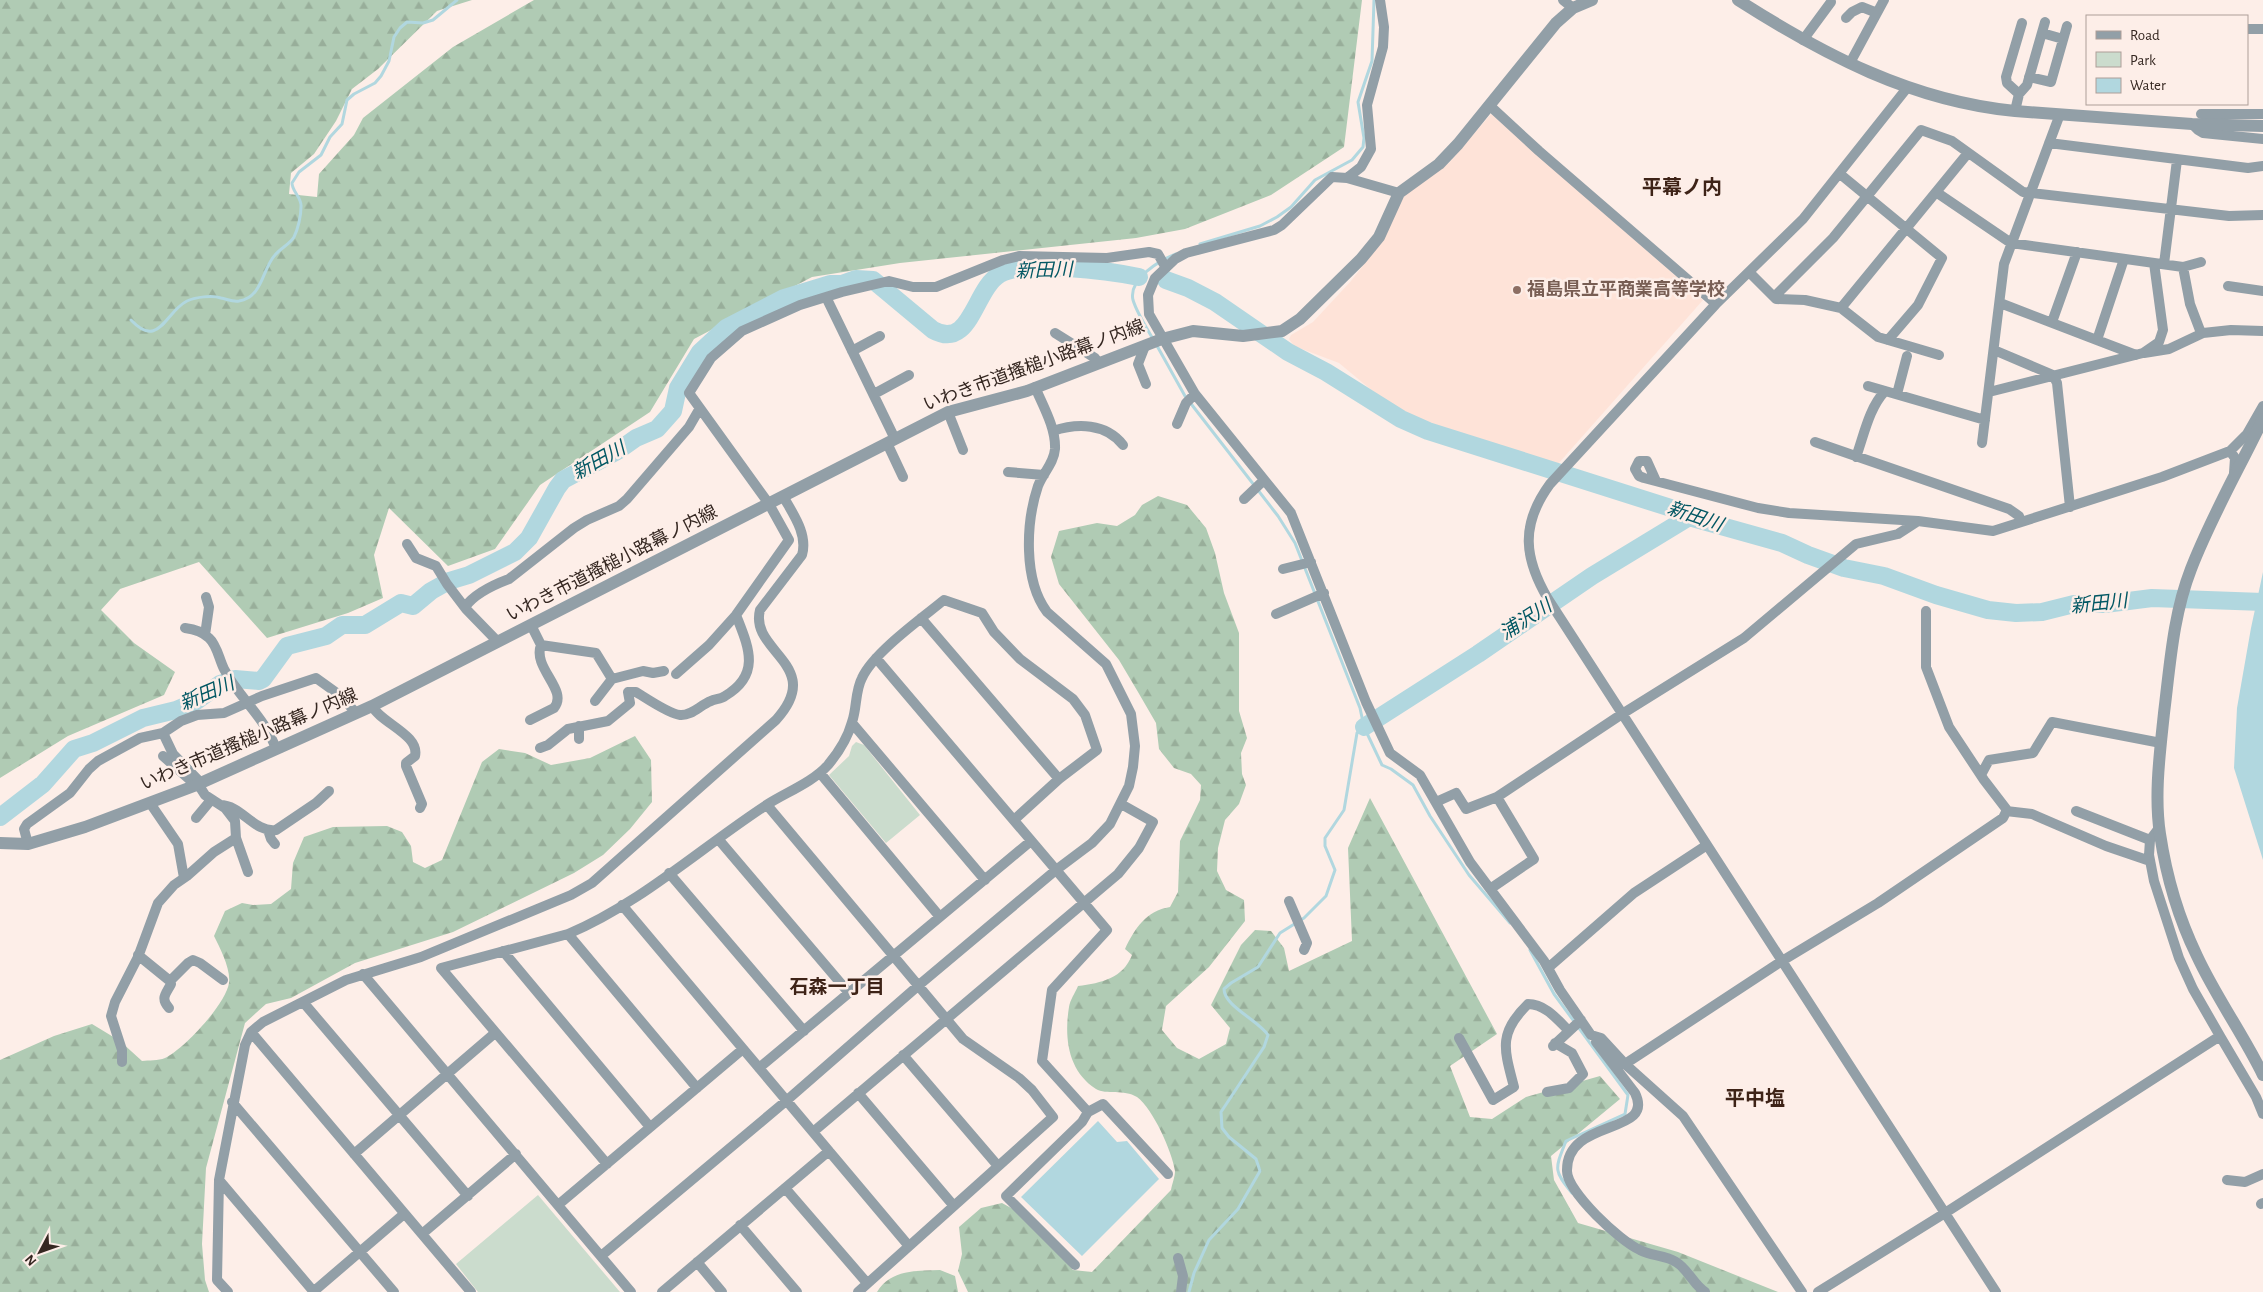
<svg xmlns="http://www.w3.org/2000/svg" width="2263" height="1292" viewBox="0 0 2263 1292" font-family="'Alegreya Sans','Noto Sans JP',sans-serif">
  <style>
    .built { fill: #fee3d8 }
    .green { fill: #cbdccd }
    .forest { fill: url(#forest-firs) }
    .water { fill: #b1d7df }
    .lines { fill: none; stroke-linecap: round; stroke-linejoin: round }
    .stream { stroke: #b1d7df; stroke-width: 3 }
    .river { stroke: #b1d7df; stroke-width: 18 }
    .minor { stroke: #929fa7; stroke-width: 10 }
    .tertiary { stroke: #929fa7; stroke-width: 12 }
    .education-dot { fill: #8d6e63; stroke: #fdeee8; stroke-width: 2 }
    .labels { text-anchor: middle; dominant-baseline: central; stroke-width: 5; stroke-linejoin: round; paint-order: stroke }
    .education-label { font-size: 18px; font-weight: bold; fill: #785e54; stroke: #fdeee8; text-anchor: start }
    .street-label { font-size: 18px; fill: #352721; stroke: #fdeee8 }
    .water-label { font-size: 19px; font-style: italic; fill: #025763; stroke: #fdeee8 }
    .neighbourhood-label { font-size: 19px; font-weight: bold; fill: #3e2317; stroke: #fdeee8 }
    .quarter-label { font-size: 20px; font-weight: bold; fill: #3e2317; stroke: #fdeee8 }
  </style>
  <defs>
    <pattern id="forest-firs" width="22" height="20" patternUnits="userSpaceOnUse" patternTransform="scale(1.25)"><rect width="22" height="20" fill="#b0cbb4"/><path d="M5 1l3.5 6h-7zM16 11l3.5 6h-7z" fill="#98ae9a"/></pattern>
  </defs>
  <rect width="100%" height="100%" fill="#fdeee8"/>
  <path class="built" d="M1491,114L1703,300L1558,464L1463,439L1417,422L1381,398L1339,363L1294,346L1289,339L1291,335L1313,322L1351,281L1384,239L1404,195L1449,163Z"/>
  <path class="green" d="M856,742L864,745L920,815L886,843L829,775L849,756L852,746Z
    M538,1195L620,1292H478L456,1264Z"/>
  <path class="forest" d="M0,0H472L437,11L378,69L352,89L336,121L314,154L291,173L289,194L317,197L319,174L354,135L363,118L453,47L534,0H1362L1344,147L1271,195L1185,229L1136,238L900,263L812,277L694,339L650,412L540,485L495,549L448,566L389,508L374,555L383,598L348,613L267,638L199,562L120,589L101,610L134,643L175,672L164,695L68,736L0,778Z
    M1158,496L1187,505L1206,528L1215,553L1224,593L1239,633V711L1247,738L1241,753L1242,774L1246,785L1239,804L1225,820L1218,848L1217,871L1226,890L1244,900L1245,921L1209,967L1166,1006L1162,1030L1177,1048L1199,1059L1226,1044L1230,1028L1211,1005L1241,945L1255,930L1271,931L1284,948L1289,971L1352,941L1348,848L1370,798L1497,1034L1450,1066L1470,1117L1492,1119L1526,1097L1600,1076L1620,1099L1551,1156L1554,1180L1578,1223L1678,1252L1778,1292H968L958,1271L962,1254L959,1227L981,1208L1002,1203L1024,1215L1073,1270L1092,1272L1171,1190C1172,1184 1175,1177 1175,1171C1172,1151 1153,1109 1137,1097C1124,1089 1106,1095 1096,1089C1068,1071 1064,1038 1069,1007C1070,1000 1075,993 1078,986C1102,983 1123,978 1132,955L1125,949C1135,928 1146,911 1170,907L1178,892L1180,841L1200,800L1201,785L1191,774L1174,768L1159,749L1156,723L1138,692L1119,660L1059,584L1051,557L1059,531L1097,523L1117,526L1135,515L1142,505Z
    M635,736L651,760L652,802L630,829L603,855L574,873L453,932L355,963L291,998L266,1004L245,1023L206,1168L202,1244L205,1280L209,1292H0V1060L54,1036L92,1024L120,1041L142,1061C149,1060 158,1061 165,1058C183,1050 226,1004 229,983C231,969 220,948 214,936L225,911L242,903L253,905L271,904L291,889L293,863L304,837L333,827L387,826L402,832L411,846L413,862L425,868L442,860L482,762L499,749L525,753L551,765L590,758Z
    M940,1270L955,1276L958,1292H877C891,1269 917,1271 940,1270Z"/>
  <path class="water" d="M2263,572V860L2234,768L2237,708L2251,628Z
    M1098,1121L1117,1142L1127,1141L1159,1179L1082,1256L1021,1197Z"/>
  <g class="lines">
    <path class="stream" d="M1200,244L1260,226L1277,217L1291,207L1315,180L1352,160L1363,147L1364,138L1358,102L1372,61L1374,0
      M131,320C159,350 165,312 187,301C196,297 212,295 221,298C227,299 232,302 239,301C263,297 262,269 275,255C281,248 290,244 294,237C298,229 301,216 301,207C302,197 292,192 292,183L299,172L321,155L330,137L342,124L347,100L354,94L375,83L381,76L389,61L394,37L400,28L407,22L423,23L433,20L457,0
      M1153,339C1146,327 1137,313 1133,300C1128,279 1160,260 1176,254
      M1156,344L1185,396L1278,516L1295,543L1360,708L1364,727L1382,765L1391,769L1413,785L1430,816L1469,875L1510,923
      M1530,950L1554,994L1628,1095L1625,1114L1566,1141C1555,1169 1553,1170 1572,1193
      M1189,1292L1194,1273L1209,1240L1238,1209L1260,1171L1256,1159L1229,1137L1222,1128L1221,1112L1264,1047L1268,1035C1258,1020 1224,1006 1224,989L1231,983L1258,967L1280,933L1304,918L1326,896L1335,870L1325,846V838L1344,810L1357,733L1364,727"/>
    <path class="river" d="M1166,280L1188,288L1215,302L1288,352L1326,372L1401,419L1428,431L1671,508L1689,517L1782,543L1808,555L1844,568L1884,576L1936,595L1988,610L2016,613L2042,612L2074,604H2105L2152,598L2263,602
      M1364,727L1478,654L1592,576L1689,517
      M0,817L43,784L74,749L93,743L143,718L176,710L195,702L220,684L235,679L259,681L263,679L287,646L326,636L342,625H365L401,603L413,606L431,591L449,581L469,575L515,552L529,538L557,488L563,480L619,450L636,438L657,429L673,411L678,388L700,352L726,328L784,298L830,284H842L856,279L873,280L933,330C971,351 974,289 1000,274C1025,260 1110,271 1139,277"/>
    <path class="minor" d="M1380,0L1384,27L1383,47L1367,105L1371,149L1361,167L1347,178L1332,177L1282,225L1274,230L1186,253L1175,259L1155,278L1148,295L1149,314L1195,394L1291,513L1366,702L1390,753L1420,775L1470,862L1544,961L1560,990L1591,1035L1601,1038L1625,1064L1683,1116L1802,1292
      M1563,0L1573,8
      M1846,18L1852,12L1862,7L1877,13
      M2247,29H2263
      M2042,33L2063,39
      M1803,40L1831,2
      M1850,63L1884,0
      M2029,77L2051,82L2067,26
      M1907,88L1803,219L1716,304L1550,484C1520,525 1524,558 1548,599L1996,1292
      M2019,94L2007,83L2006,77L2022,23
      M1489,105L1539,151L1716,304
      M2015,111L2019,94L2027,85L2045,22
      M2201,114H2263
      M2192,124L2198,130L2203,133L2263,139
      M2049,143L2248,168L2263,166
      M1840,174L1942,258L1918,305L1888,340
      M1347,178L1399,193
      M1936,192L2011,243L2183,267L2201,262
      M2164,264L2177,160
      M2183,267L2190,304L2201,333
      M1749,272L1776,299L1805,300L1841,308L1878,337L1939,355
      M2228,286L2263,291
      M826,297L895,439
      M1774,297L1833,238L1921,130L1952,141L2023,192L2229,216L2263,215
      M2000,303L2136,355
      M1841,308L1968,153
      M2052,322L2077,252
      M1055,333L1095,358L1099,363
      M2097,340L2124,259
      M1145,346L1138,364L1146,384
      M1994,350L2053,375L2057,383L2070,507
      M852,351L880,336
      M2144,353L2169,349L2203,333L2231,330L2263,331
      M1868,386L1985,420
      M1989,392L2143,353L2159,342L2163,330L2154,263
      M874,394L909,375
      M1897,394L1907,356
      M948,412L963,450
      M1177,424L1186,403L1195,394
      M1053,431C1077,423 1106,423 1123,445
      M1815,442L2009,509L2019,516L2021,522
      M887,443L903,477
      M1982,443L2004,264L2060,114
      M2230,451L2247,434L2263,406
      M1856,457C1864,435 1869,408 1885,391
      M1008,472L1044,475
      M1656,481L1647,461H1639L1635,469L1639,476L1644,478L1758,508L1789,513L1918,521
      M1244,499L1264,480
      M407,544L416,558L436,566L447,584L466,609L498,642
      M1283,569L1311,562
      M465,607C475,593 493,585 509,579L574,528L587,520L619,506L627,499L689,427L700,408
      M1276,614L1324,593
      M921,618L1059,779
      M185,628C193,629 203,632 209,638C217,645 219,659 224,669C239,698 265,717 276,749
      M205,635L209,607L206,597
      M541,645L596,653L612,679
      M876,658L1107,930L1052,990L1042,1061L1088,1112
      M676,674L709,645L736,615L789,540L769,504L689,393L711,358L742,331L800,305L842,292L889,281L913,287H936L1003,260L1019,256L1107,258L1149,252L1158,254L1166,268
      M595,701L612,679L643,671L653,673L664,671
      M372,706C381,723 420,735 415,756L406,763V766L422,804L420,808
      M530,720L554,708C569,690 532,668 541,645L531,625
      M852,723L985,880
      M163,733L173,754L201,783
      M579,739V726
      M540,748L548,745L568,729L608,721L630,703L628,692H636C646,698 669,714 680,715C692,716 700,705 711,701C715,699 721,699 725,696C762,674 748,646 736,615
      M163,756L189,779
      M820,773L940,917
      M1981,775L1989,760L2033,753L2052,722L2161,743
      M198,784L205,795L225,808L235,821L236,838L248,872
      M1436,802L1456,793L1466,809L1497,797L1622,714L1744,638L1856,544L1898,534L1918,521L1993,531L2162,477L2230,451L2235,458L2234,473
      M150,803L178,844L184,878
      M220,805C242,805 254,833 276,830L316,803L329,791
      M767,805L963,1039L1019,1078L1032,1090L1053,1117L858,1292
      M2006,811L2032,814L2106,846L2150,861
      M2076,811L2150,840
      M196,818L211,800
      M2159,828L2150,840L2149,855L2154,881L2179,958L2193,989L2220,1036
      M268,830L271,839L275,844
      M719,840L849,993
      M28,844L24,829L27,824L70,793L89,769L98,761L140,738L163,733L181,721L197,715L224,713L262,696L316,678L341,696L356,713
      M669,873L804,1031
      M1490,889L1534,859L1497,797
      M1289,901L1307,943L1304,950
      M622,905L908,1245
      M568,934L697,1088
      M503,951L650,1127
      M138,955L170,981L171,984C166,994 160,998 169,1008
      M1548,968L1634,893L1707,845
      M363,974L631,1292
      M170,981L188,963L193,960L200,963L223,980
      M303,1002L468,1196
      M251,1032L471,1292
      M1459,1038L1493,1100L1514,1087C1504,1049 1498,1033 1528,1004C1545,1004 1557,1019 1568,1030
      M1596,1042L1635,1093C1656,1136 1566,1117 1567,1171C1567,1192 1620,1241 1640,1250C1651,1256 1665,1255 1676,1262C1688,1269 1693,1284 1705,1292
      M1553,1046L1581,1020
      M903,1055L998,1166
      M122,1062V1050L111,1016L115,1002L138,957L158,903L174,885L187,876L214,852L236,838
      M1625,1064L1782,961L1878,903L2003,818L2007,810L1984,780L1949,727L1926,667V611
      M759,1068L1031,841
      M1547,1092L1569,1088L1583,1074L1572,1053L1555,1043
      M858,1093L953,1205
      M232,1102L394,1292
      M813,1132L1118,874L1139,848L1153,822L1121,804
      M354,1154L495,1033
      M607,1164L441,968L568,934C640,904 703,846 768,804C787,792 813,782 828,765C838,753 848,737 852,722C857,708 855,691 862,678C873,653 922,618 944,600L982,613L994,632L1020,659L1073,699L1085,715L1097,750L1059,779L1015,819
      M219,1180L314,1292
      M2227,1180L2245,1182L2263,1174
      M785,1188L867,1283
      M2261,1204L2263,1203
      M558,1205L743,1049
      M740,1225L797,1292
      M422,1234L516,1154
      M601,1256L786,1101L919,985L1056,870L1092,843L1110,824L1129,786L1133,767L1135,746L1131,714L1106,664L1047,612C1023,580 1026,522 1038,486C1043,473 1054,463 1055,449C1056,428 1043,406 1035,387
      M1178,1258L1183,1276L1181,1292
      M697,1262L722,1292
      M1075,1265L1006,1196L1082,1122L1088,1112L1103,1104L1168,1174
      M228,1292L217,1280L219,1180L245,1045L251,1032L263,1022L346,980L421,957L571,895L592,883L776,720C826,665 749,652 760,610L802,555C808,534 793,514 783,496
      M313,1292L404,1214
      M662,1292L829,1151
      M1818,1292L1945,1213L2220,1036L2256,1097L2263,1114"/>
    <path class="tertiary" d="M1738,0C1824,55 1912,101 2015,111L2192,124L2263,126
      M2263,419C2239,469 2211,517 2191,569C2173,615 2170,665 2164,713C2160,752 2154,795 2160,834C2166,874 2179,919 2197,956C2216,997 2243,1034 2263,1075
      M0,843L28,844L85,827L194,786L372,706L948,412L1027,391L1162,339L1193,331L1243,336L1282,331L1300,319L1361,259L1379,237L1399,193L1439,164L1458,144L1556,23L1573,8L1592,0"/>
  </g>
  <circle class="education-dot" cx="1517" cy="290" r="5"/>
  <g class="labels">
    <g class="education-label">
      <text x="1527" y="290">福島県立平商業高等学校</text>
    </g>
    <g class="street-label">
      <text transform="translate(1034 366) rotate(-20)">いわき市道搔槌小路幕ノ内線</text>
      <text transform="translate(612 564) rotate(-27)">いわき市道搔槌小路幕ノ内線</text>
      <text transform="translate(249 740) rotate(-23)">いわき市道搔槌小路幕ノ内線</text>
    </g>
    <g class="water-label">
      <text transform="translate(1044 271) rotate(-2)">新田川</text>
      <text transform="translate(599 461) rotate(-29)">新田川</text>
      <text transform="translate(1695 517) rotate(19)">新田川</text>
      <text transform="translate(2099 604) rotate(-6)">新田川</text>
      <text transform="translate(1526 620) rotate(-33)">浦沢川</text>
      <text transform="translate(207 694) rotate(-23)">新田川</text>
    </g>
    <g class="neighbourhood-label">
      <text x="837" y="987">石森一丁目</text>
    </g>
    <g class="quarter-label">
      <text x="1682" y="188">平幕ノ内</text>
      <text x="1755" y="1099">平中塩</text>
    </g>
  </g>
  <rect x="2086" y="15" width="162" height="90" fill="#fdeee8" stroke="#ad9e98"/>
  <rect x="2096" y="31" width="25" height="8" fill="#929fa7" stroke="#ad9e98"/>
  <text x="2130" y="40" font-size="15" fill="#352721">Road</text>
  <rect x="2096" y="52" width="25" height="15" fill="#cbdccd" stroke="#ad9e98"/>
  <text x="2130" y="65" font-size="15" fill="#352721">Park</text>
  <rect x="2096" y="78" width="25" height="15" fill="#b1d7df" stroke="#ad9e98"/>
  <text x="2130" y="90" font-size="15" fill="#352721">Water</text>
  <g transform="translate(40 1252) rotate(229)" stroke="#fdeee8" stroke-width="4" paint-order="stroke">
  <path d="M0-4L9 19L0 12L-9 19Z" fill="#352721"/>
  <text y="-8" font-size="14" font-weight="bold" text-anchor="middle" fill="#352721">N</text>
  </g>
</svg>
